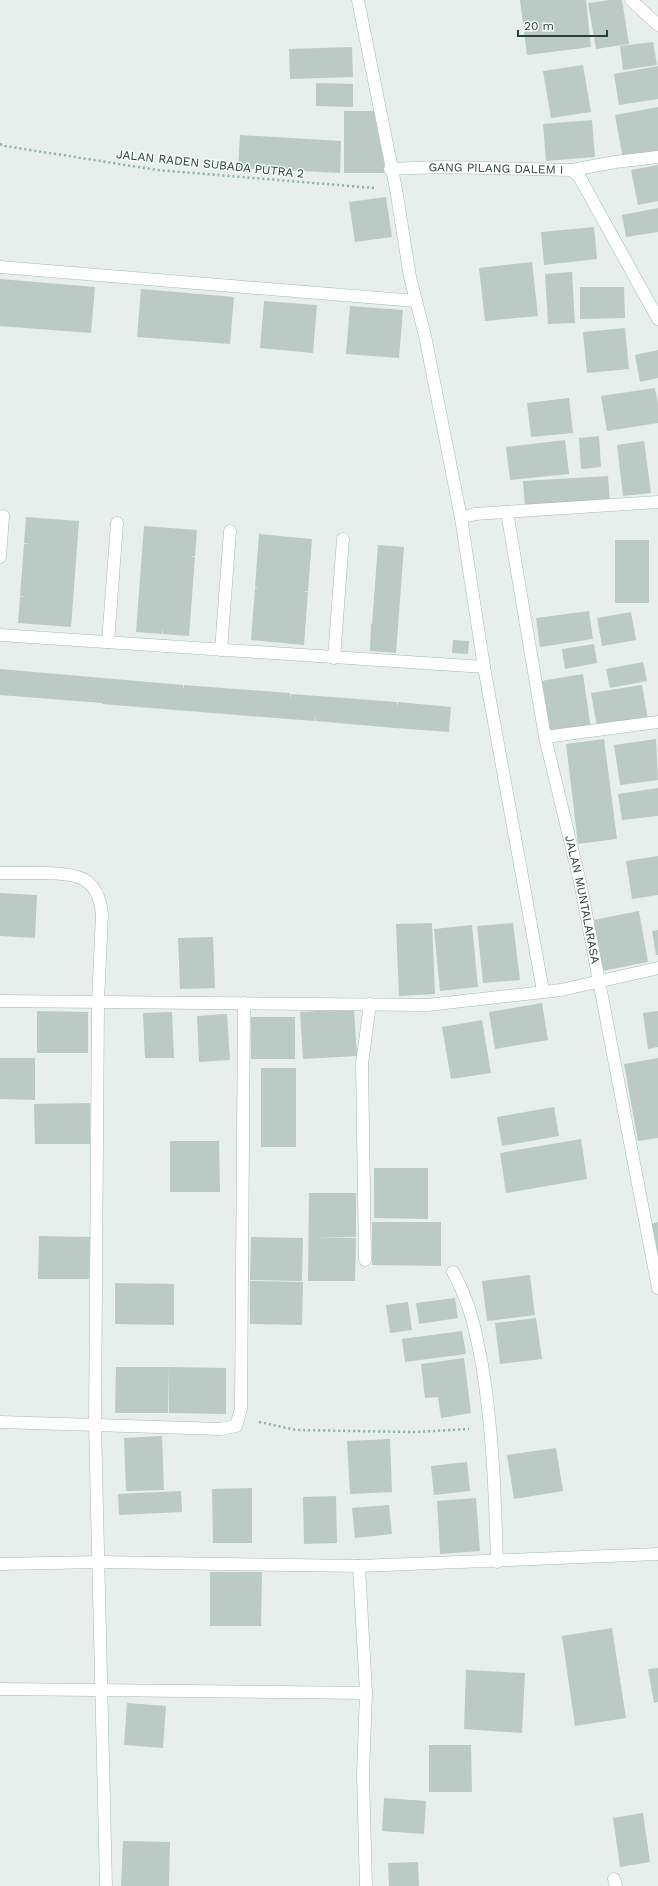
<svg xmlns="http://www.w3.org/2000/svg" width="658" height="1886" viewBox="0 0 658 1886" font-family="'Work Sans',sans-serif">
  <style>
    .building { fill: #bbcac4 }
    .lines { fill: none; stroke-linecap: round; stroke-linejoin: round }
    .street-casing { stroke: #a8b8b2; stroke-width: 13 }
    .path { stroke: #86b3a5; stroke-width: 2.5; stroke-dasharray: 2 3; stroke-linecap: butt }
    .street { stroke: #fff; stroke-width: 12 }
    .labels { text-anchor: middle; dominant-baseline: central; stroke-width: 3; stroke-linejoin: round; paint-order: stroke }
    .street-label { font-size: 12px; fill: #24423a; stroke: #f7fbf9 }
  </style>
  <rect width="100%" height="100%" fill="#e6efeb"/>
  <path class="building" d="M520,0H586L591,47L527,55Z
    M610,0H622L629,44L596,49L588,3Z
    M653,42L657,65L623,70L620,46Z
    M352,47L353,77L290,79L289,49Z
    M583,65L591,112L551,118L543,71Z
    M658,66V99L619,105L614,74Z
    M316,83L353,84V107L316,106Z
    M658,107V152L623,159L615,115Z
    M344,111H374L386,173H344Z
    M592,120L595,157L546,161L543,124Z
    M240,135L341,141L340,173L238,168Z
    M658,165V201L638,205L631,170Z
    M386,197L392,237L355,242L349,202Z
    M658,208V232L626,237L622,215Z
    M594,227L597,259L544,265L541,232Z
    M532,262L538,316L485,321L479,268Z
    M572,272L575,323L548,324L545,274Z
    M0,279L36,282L35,288L36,282L95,287L91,333L0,326Z
    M580,287H624L625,318L580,319Z
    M141,289L234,297L230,344L137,337Z
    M264,301L317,305L313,353L260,348Z
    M350,306L403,310L399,358L346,354Z
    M625,328L629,369L587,373L583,332Z
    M658,350V378L640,382L635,355Z
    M655,388L658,405V423L607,431L601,396Z
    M569,398L573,433L531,437L527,403Z
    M599,436L601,467L581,469L579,438Z
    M565,440L569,474L510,480L506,447Z
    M644,441L651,493L623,496L617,445Z
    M608,476L610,501L525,507L523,481Z
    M26,517L79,521L77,548H71H77L71,627L18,623L20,597H25L20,596L24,544H29L24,543Z
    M144,526L197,530L195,556H190L195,557L189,636L163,634V629L162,634L136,632L138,605H144H138Z
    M259,534L312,539L308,591H303L308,592L304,645L251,640L255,588L259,587H255Z
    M615,540H649V603H615Z
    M378,545L404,547L396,653L370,651L371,624H376H372Z
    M589,611L593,639L540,647L536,618Z
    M631,612L636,640L602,646L597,618Z
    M453,640L469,641L468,654L452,653Z
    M594,644L597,663L565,669L562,649Z
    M643,662L647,681L610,688L606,669Z
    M0,669L183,685V690L184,685L290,693V699L291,694L397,702V707L398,702L451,707L449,732L422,730L423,725L422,730L395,728L316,721V716L315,721L288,719L102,704L103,698L102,703L0,695Z
    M583,674L591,729L549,735L541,681Z
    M642,685L648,719L597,727L591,693Z
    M604,739L617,839L578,844L566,744Z
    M656,739L658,780L620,785L614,745Z
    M658,788V816L622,820L618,794Z
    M658,856V895L632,899L626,861Z
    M0,893L37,895L35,938L0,936Z
    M639,911L648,962L602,971L593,920Z
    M432,923L435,994L399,996L396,924Z
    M513,923L520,980L483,983L477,926Z
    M472,925L478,987L440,991L434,929Z
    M658,930V955H656L652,931Z
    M213,937L215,988L180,989L178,938Z
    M542,1003L548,1040L495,1049L489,1012Z
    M354,1009L357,1056L303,1059L300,1012Z
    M37,1011L88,1012V1053H37Z
    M658,1011V1047L648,1049L643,1013Z
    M172,1012L174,1058H145L143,1013Z
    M227,1014L230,1060L199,1062L197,1016Z
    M251,1017H295V1059H251Z
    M482,1020L491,1073L451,1079L442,1027Z
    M0,1058H35V1100L0,1099Z
    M658,1058V1138L638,1141L624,1064Z
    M261,1068H296V1147H261Z
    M90,1103V1144H35L34,1104Z
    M554,1107L559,1136L502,1146L497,1117Z
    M581,1139L587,1179L506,1193L500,1153Z
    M170,1141H219L220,1192H170Z
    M374,1168H428V1219L374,1218Z
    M309,1193H356V1237H314L356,1238L355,1281H308Z
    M372,1222H441V1266L372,1265Z
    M658,1222V1260L648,1225Z
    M39,1236L90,1237L89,1279H38Z
    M251,1237L303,1238L302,1281L250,1280Z
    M530,1275L535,1315L487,1321L482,1281Z
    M250,1281L303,1282L302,1325L250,1324Z
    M115,1283L174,1284V1325L115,1324Z
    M455,1298L458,1318L419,1324L416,1303Z
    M408,1302L412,1330L390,1333L386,1305Z
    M536,1318L542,1359L500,1364L495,1323Z
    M462,1331L466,1354L405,1362L402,1339Z
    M464,1358L471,1413L441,1418L438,1397L425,1398L421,1364Z
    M116,1367H169L168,1413H115Z
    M169,1367L226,1368V1414L169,1413Z
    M162,1436L164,1490L126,1491L124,1438Z
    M390,1439L392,1492L350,1494L347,1441Z
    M556,1448L563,1491L514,1499L507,1455Z
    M467,1462L470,1491L434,1495L431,1466Z
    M252,1488V1543H213L212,1489Z
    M181,1491L182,1512L119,1515L118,1494Z
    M336,1496L337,1543L304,1544L303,1497Z
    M476,1498L480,1551L440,1554L437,1501Z
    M389,1505L392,1534L355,1538L352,1508Z
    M210,1572H262L261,1626H210Z
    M612,1628L626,1718L575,1726L562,1636Z
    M658,1668V1702L654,1703L648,1669Z
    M466,1670L525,1673L522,1733L464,1729Z
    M127,1703L166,1706L163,1748L124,1745Z
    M429,1745H471L472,1792H429Z
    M384,1798L426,1801L424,1834L382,1831Z
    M643,1813L650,1862L620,1867L613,1818Z
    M123,1841L170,1842L169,1886H121Z
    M418,1862L419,1886H389L388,1863Z"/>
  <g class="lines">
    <defs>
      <g id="street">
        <path d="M358,0L396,189L410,277L425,336L461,518L484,667L543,991"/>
        <path d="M631,0L658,25"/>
        <path id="s1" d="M390,169L439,167L572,170L580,178L658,319"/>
        <path d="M572,170L615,162L658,157"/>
        <path d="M0,267L416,301"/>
        <path id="s2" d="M507,512L545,737L580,882L658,1288"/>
        <path d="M461,518L475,514L658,502"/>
        <path d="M0,557L3,516"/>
        <path d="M0,635L484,667"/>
        <path d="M108,642L117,523"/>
        <path d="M221,650L230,531"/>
        <path d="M334,658L343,539"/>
        <path d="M545,737L658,722"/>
        <path d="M0,873C14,873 29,873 43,873C76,874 98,875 102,914L98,1002L95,1425L106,1886"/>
        <path d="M0,1001L427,1005L561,990L658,968"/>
        <path d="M365,1260L362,1064L370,1004"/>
        <path d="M453,1272C470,1302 476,1332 482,1365C493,1430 495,1496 497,1562"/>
        <path d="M0,1422L221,1429L236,1426L241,1409L244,1003"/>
        <path d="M0,1564L99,1562L359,1566L658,1554"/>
        <path d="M359,1566L366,1693L363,1775L366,1886"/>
        <path d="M0,1689L366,1693"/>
        <path d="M614,1879L616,1886"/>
      </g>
    </defs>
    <use href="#street" class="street-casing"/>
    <path class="path" d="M0,144L5,146L157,170L374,188
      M259,1422L296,1430L415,1432L469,1429"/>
    <use href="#street" class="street"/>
  </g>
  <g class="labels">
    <g class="street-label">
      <text transform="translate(210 164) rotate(6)">JALAN RADEN SUBADA PUTRA 2</text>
      <text stroke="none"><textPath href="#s1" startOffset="106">GANG PILANG DALEM I</textPath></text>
      <text stroke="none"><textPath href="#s2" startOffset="395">JALAN MUNTALARASA</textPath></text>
    </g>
  </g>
  <path d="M518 30v6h89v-6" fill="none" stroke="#24423a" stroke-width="2"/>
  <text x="524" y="30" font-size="12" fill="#24423a" stroke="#f7fbf9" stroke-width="3" paint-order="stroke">20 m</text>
</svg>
